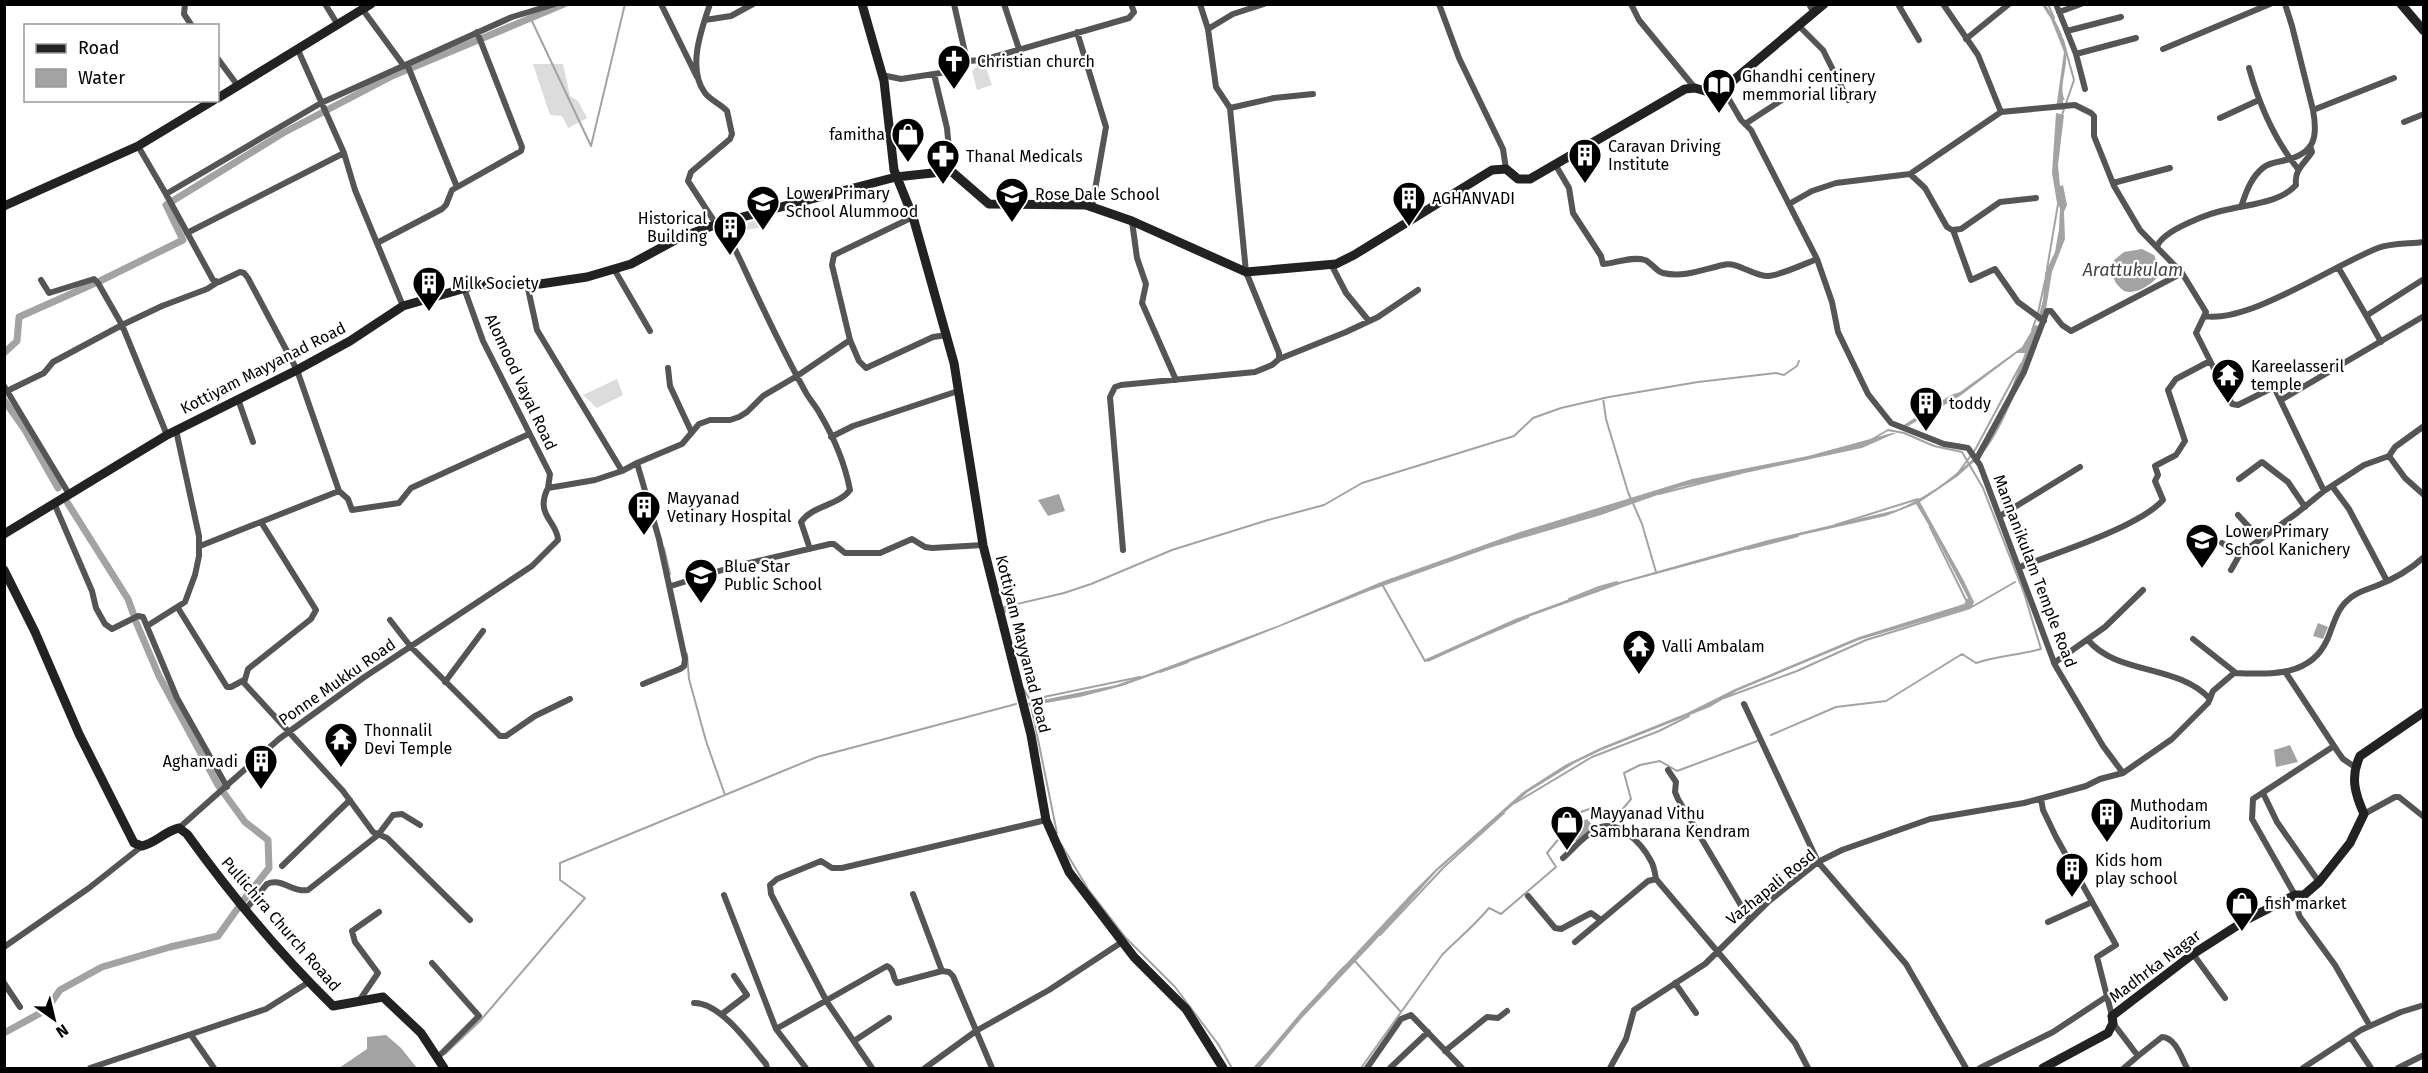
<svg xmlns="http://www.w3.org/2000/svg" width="2428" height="1073" viewBox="0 0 2428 1073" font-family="'Fira Sans',sans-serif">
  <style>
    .green { fill: #dcdcdc }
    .water { fill: #a3a3a3 }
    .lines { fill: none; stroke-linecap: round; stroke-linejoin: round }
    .stream { stroke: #a3a3a3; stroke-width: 2 }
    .canal { stroke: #a3a3a3; stroke-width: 7 }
    .street { stroke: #555; stroke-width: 6 }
    .secondary { stroke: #222; stroke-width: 9 }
    .labels { text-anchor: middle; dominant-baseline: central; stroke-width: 4.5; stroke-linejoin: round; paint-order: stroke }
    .poi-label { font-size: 16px; fill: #000; stroke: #fff; text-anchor: start }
    .street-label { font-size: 16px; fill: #000; stroke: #fff }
    .water-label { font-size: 18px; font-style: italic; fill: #444; stroke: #fff }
  </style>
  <rect width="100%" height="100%" fill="#fff"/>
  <path class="green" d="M983,60L992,85L977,90L972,71Z
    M533,64H563L570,96L578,101L587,118L568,128L562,116L550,115Z
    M770,215L769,226L746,230L748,223Z
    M617,379L623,395L597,408L583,395Z"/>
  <path class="water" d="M2042,5H2046C2055,20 2065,36 2066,53C2068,67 2058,89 2065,100H2063V110L2056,109L2064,52L2051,19Z
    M2056,113L2064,115L2058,165L2060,186L2063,185L2067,205L2064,212L2065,239L2052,272L2044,321L2037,322L2043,300L2045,273L2055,252L2059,229L2060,208L2057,203L2052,173Z
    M2142,249L2154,255L2159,268V275C2152,285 2136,295 2124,291C2112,282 2111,274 2114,260L2124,252Z
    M2035,325L2040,326C2025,366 2007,427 1979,458L2002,412L2025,353H2017L1960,396L1903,429L1899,428L1951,395L1960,392L2022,347Z
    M1892,433H1896L1862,448L1680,487L1601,515L1489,548L1369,591L1211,654L1122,686L1080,697L1029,706L1028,703L1116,685L1151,673L1277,626L1381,582L1520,532L1692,479L1808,456Z
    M1973,459L1976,460L1958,476L1920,502L1964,581L1974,602L1972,607L1859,640L1737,691L1710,707L1602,750L1575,763L1528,792L1437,871L1373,943L1301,1019L1260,1068H1254L1302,1011L1411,894L1436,869L1523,792L1565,765L1600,748L1687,713L1735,689L1859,637L1964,604L1968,598L1938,541L1916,504L1886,516L1797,536L1623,583L1520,620L1428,662L1426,659L1515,619L1605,586L1768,540L1896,510C1924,499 1951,479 1973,459Z
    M1059,494L1065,511L1048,516L1038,500Z
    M2318,623L2328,627L2323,639L2313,636Z
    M2290,745L2298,762L2276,767L2274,750Z
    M1587,819L1595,828L1578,843L1570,837L1575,825Z
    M386,1035L401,1048L417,1068H339L367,1049V1037Z"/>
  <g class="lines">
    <path class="stream" d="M2048,4L2054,18
      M531,19L591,146L625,4
      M2062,115L2074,80L2063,40
      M2047,269L2058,204
      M2038,313L2045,281
      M2032,330L2036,319
      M1603,398L1606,419L1628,492L1642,524L1656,572
      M1958,473L1975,450L2021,364
      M1659,494L1741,473
      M1835,525L1918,499
      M1930,527L1967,602
      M664,548L670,574
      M1748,549L1798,536
      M1383,586L1425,661L1429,659
      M1569,599L1599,587L1617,582
      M1005,612L1004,607L1064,593L1091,584L1172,550L1268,520L1324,505L1362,483L1514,436L1533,418L1561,408L1609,397L1698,382L1776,373L1784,375L1797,366L1799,361
      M1464,644L1528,617
      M687,654L689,679L706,741L725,795
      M1160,672L1188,662
      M1023,688L1030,700L1057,833
      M1724,698L1797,671L1866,640L1970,608L2015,582
      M1034,699L1140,677
      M1771,735L1836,707L1886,701L1962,654L1976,663C1997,656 2019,655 2041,649L2024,593L1983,488L1962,452L1934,446L1904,433L1888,430L1869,441
      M1515,803L1592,757L1659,731L1689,716
      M1061,844L1088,889L1126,938L1175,987L1218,1044L1232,1068
      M1380,935L1444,867L1504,813
      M1353,959L1401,1012
      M1328,984L1344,967
      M445,1054L480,1021L585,898L560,880V863L817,757L1016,704
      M1254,1068L1267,1054
      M1361,1068L1442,955C1458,939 1474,926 1489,908L1501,914L1556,867L1547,853L1581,812L1592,808L1608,816L1622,810L1631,799L1624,773L1640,765L1660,761L1677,771L1760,740"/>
    <path class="canal" d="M4,353L17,341L19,317L102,280L183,240L166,205L283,133L392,76L564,4
      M4,400L25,430L58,488
      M67,502L128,599L133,613
      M136,622L159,676L218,785L245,822L268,840L269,868L243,901
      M4,1033L46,1010L60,990L102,967L170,947L218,936L238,908"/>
    <path class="street" d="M185,4L184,14L192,26
      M325,4L338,25
      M661,4L697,77
      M710,4C701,30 687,69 705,93C710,100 721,104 727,111L732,134L730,139L691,172L688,181L716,224
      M954,4L967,61
      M1004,4L1019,49
      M1439,4L1459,58L1503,149L1506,169
      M1631,4L1639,20L1695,88
      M1809,4L1814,13
      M1902,4L1899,6L1919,40
      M1943,4L1978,55L2001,112
      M2056,4L2076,54L2085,89
      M2285,4L2292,26L2313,110L2394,78
      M363,10L404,66
      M2059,12L2081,4
      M705,20L731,16L753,4
      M1799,26L1823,50L1848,100
      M1208,29L1233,14L1264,4
      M2067,31L2121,17
      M1077,32L1106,127L1092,207
      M1966,39L2009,4
      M2163,49L2270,4
      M298,50L344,153L355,190L403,306
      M2076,54L2136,38
      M218,59L238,86
      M407,64L457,187
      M2249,68C2259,104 2274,139 2298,169
      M934,74L947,128L951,171
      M882,75L901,79L947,72L954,66L967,61L983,60L1129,18L1134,12L1131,4
      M1230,108L1274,98L1313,94
      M2220,118L2259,100
      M2404,122L2424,114
      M1745,124L1788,96
      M138,146L166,194
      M1555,164L1569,188L1573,213L1601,256L1603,264C1616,263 1632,256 1645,260C1652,263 1657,272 1663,273C1684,278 1704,269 1723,265C1738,261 1752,276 1768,276C1781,275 1804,264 1817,259
      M1910,174L1925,188L1947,227L1952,230L1961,229L2000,202L2036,198
      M2113,183L2170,168
      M1789,204L1812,191L1836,183L1910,174L2001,112L2075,105L2091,113L2094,116V136L2114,186L2140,230L2182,273L2206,312L2196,333L2232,404L2238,405L2274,387L2324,491L2364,465L2389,456L2395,447L2424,426
      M2241,207C2246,192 2251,177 2264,167C2271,162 2279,162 2286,160C2315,153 2318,137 2313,110
      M1132,221L1137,258L1146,284L1142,303L1176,380
      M723,222C728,238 737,252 744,268C763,309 783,351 805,391C809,399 816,406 820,414C833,436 845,464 850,490C838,506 813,505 801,522L810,549
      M1953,230L1971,280L1995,269L2018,302L2044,321
      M187,233L344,153
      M377,243L442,209L446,205L452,190L521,151L522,147L477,32
      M2157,247C2162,230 2212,212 2230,209C2252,204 2281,202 2296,185C2294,170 2304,164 2312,152L2310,146
      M1331,264L1346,293L1369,321
      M2338,267L2367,317
      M614,269L650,331
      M41,280L49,293L94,279L98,283L122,325L167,435
      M527,284L537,330L622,471
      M464,288L483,341L550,474L548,488
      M2204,316C2248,324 2334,265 2378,248C2391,243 2409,244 2424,242
      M850,340L832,265L834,255L913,217
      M2381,342L2367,317L2369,314L2424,279
      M1279,359L1346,332L1378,317L1418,290
      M668,368L670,386L691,431
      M4,386L69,494
      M7,391L44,373L53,362L122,325L162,306L207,289L218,282
      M238,399L253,442
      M2281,400L2424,316
      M831,437L853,426L958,391
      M2389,456L2405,478L2424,495
      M1976,460L2024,372L2047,311H2051L2062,325L2071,331L2182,273
      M637,463L659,539L685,659L684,666L680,669L643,684
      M2239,479L2262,462L2288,482L2305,507
      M2332,486L2349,509L2387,581
      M339,491L297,370L248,278L244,273L240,272L219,282L213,280L166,194L321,103L512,17L555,4
      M54,503L92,591L96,608L105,624L112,629L138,616L143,617L177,698L227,787
      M2238,515L2260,539
      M2000,516L2080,467
      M261,522L316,610L311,619L248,669L244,683L343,791L373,832L387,838L470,920
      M2222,543L2240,554
      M200,546L339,491L348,499L352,510L399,503L411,488L529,434
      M1123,550L1110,397L1115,387L1121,385L1255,372L1272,365L1279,359V353L1246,272L1230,108L1216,87L1208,29L1200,4
      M2020,567C2056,553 2139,527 2163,500L2155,481L2158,475L2155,466L2176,455L2185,441L2168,390L2176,379L2210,361
      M2231,570L2240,554L2297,513L2324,491
      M671,586L732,567L830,544H834L845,553H880L912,539L925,547L932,548L983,545
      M178,608L227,687H231L244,680
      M390,620L411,647L500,736H506L535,716L570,699
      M147,626L185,602L195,575L199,556V536L176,430
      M2193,639L2236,673
      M2088,640C2117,675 2178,664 2210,699
      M2054,663L2105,627L2143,590
      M2286,673L2338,752L2343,759L2355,767
      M445,682L483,631
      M1744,704L1818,862L1906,964L1966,1068
      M1668,770L1676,782L1675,792L1678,799L1749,919
      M2123,773L2172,739L2208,703L2213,691L2234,673C2268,674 2310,678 2327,640C2333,627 2336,610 2348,600C2356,592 2366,590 2376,586C2394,579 2410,570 2424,557
      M2263,793L2277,822L2319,882
      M2041,799L2043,810L2056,837L2116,945L2097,957L2112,1016
      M2364,814L2395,797H2399L2424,817
      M179,828L279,739L363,678L532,566L558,540C558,522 534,515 548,488L595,480L622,471L637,463L682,444L699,424L710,420H730L739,417L747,412L763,396L797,376L850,340L859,361L866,368L933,337L947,335
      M1563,858C1573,849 1583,837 1595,830C1617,816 1642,844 1651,861C1654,866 1655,873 1656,879
      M282,866L350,800
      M913,894L942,971
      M724,895L776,1029L806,1068
      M2295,895L2252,819L2253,799L2334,746
      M2304,895C2298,902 2296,909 2300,917L2335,965L2370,1026
      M1528,896L1555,928L1561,929L1591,913L1601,920
      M245,910L267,884C281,877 293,893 308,890L378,835L393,815L402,814L420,825
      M2048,922L2092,902
      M1575,942L1648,881L1656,879L1795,1043L1808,1068
      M4,947L89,888L142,846
      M2193,954L2225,998
      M432,963L479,1016L437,1058
      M4,983L20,1007
      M1675,983L1696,1013
      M359,1001L378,973L355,942L352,931L379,912
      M694,1003C720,1002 750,1045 766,1064L767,1068
      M722,1014L747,995L734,976
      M2113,1023L2138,1056L2162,1037C2176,1038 2181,1057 2187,1068
      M776,1029L887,966C895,969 892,978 897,983L942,971L949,972L953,976L992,1068
      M191,1035L214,1068
      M2351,1038L2371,1068
      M854,1041L889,1018
      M1445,1051L1487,1017L1498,1018L1507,1011
      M90,1068L266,1009L309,982
      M872,1068L827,1002L771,894L770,885L777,879L821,861L832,868H842L1046,820
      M925,1068L976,1031L1049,990L1122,942
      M1367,1068L1401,1019L1411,1015L1462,1068
      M1390,1068L1428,1032
      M1610,1068L1626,1039L1634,1010L1705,964L1768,902L1818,862L1842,850L1930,819L2024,803L2086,786L2100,779L2123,773L2103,746L2055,665L1980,465L1968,448L1944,444L1891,423L1868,394L1838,332L1832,302L1817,259L1751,130L1741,120L1723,89
      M1980,1068L2053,1032L2106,997
      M2124,1068L2138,1056
      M2303,1068L2361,1030L2401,1012L2424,1005
      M2398,1068L2424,1055"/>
    <path class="secondary" d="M862,4L884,81L894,170L913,217L954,363L983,545L1031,735L1046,820L1069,872L1134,957L1186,1009L1223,1068
      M2401,4L2424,31
      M218,98L371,4
      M4,206L138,146L214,100
      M4,534L167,435L297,370L350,341L403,306L476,285L540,284L587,277L631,264L679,238L723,222L896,177L951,171L989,204L1086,205L1132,221L1246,272L1336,264L1354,255L1492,170L1506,169L1518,179H1530L1685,89L1695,88L1712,93L1723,89L1824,4
      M4,570L35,632L79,734L134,843L142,846C156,843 165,831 179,828L187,834C231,895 279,953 333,1006L383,997L421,1033L444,1068
      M2043,1068L2108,1033L2113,1023L2112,1016L2193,954L2246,920L2295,895H2304L2319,882L2350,843L2364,814C2355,794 2350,777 2360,756L2424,712"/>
  </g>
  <defs>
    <symbol id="church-pin" viewBox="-11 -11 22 30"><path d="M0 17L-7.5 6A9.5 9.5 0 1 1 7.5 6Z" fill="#000" stroke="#fff"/><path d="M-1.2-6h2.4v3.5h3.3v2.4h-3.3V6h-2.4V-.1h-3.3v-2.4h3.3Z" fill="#fff"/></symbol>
    <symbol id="library-pin" viewBox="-11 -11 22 30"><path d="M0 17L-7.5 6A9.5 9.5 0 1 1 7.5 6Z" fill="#000" stroke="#fff"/><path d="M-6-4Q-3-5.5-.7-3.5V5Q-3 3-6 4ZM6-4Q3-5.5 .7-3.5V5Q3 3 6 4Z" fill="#fff"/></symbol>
    <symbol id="shop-pin" viewBox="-11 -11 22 30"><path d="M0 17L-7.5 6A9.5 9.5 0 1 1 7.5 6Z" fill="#000" stroke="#fff"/><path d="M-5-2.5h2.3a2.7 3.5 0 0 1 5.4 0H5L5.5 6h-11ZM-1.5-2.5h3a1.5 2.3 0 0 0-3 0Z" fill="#fff"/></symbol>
    <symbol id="building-pin" viewBox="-11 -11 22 30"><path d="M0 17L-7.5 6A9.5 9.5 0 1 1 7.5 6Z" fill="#000" stroke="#fff"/><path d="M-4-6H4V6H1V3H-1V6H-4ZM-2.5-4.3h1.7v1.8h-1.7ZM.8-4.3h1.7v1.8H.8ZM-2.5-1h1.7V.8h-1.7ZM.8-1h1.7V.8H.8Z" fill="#fff"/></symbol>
    <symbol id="pharmacy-pin" viewBox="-11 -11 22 30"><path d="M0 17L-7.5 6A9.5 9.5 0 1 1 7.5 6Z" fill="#000" stroke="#fff"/><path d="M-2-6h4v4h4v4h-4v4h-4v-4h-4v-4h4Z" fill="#fff"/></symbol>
    <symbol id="school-pin" viewBox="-11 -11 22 30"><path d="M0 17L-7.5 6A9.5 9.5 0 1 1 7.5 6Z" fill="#000" stroke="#fff"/><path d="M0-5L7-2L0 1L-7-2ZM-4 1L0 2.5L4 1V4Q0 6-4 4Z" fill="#fff"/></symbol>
    <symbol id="temple-pin" viewBox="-11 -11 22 30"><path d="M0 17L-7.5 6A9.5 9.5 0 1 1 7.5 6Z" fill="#000" stroke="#fff"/><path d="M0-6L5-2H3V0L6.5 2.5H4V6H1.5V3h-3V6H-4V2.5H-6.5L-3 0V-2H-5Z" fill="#fff"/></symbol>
  </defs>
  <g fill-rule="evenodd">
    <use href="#church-pin" x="935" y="42" width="38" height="52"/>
    <use href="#library-pin" x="1700" y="66" width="38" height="52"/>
    <use href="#shop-pin" x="889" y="115" width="38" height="52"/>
    <use href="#building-pin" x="1566" y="136" width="38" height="52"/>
    <use href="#pharmacy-pin" x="924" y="137" width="38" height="52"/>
    <use href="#school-pin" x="993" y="175" width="38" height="52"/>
    <use href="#building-pin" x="1390" y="179" width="38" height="52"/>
    <use href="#school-pin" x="744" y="183" width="38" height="52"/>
    <use href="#building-pin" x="711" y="208" width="38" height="52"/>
    <use href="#building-pin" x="410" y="264" width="38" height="52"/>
    <use href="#temple-pin" x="2209" y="356" width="38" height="52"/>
    <use href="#building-pin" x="1907" y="384" width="38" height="52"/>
    <use href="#building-pin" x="625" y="488" width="38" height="52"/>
    <use href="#school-pin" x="2183" y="521" width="38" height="52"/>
    <use href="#school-pin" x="682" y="556" width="38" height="52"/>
    <use href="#temple-pin" x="1620" y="627" width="38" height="52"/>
    <use href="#temple-pin" x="322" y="720" width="38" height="52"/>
    <use href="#building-pin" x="242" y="742" width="38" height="52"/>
    <use href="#building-pin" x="2088" y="795" width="38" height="52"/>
    <use href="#shop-pin" x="1548" y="803" width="38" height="52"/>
    <use href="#building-pin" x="2053" y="850" width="38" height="52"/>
    <use href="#shop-pin" x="2223" y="884" width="38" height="52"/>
  </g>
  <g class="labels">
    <g class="poi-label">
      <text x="977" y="61">Christian church</text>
      <text x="1742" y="76">Ghandhi centinery<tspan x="1742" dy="18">memmorial library</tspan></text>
      <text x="885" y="134" text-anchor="end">famitha</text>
      <text x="1608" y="146">Caravan Driving<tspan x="1608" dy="18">Institute</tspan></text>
      <text x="966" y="156">Thanal Medicals</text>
      <text x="786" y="193">Lower Primary<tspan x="786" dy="18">School Alummood</tspan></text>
      <text x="1035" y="194">Rose Dale School</text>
      <text x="1432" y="198">AGHANVADI</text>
      <text x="707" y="218" text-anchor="end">Historical<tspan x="707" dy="18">Building</tspan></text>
      <text x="452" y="283">Milk Society</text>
      <text x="2251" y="366">Kareelasseril<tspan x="2251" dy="18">temple</tspan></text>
      <text x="1949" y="403">toddy</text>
      <text x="667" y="498">Mayyanad<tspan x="667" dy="18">Vetinary Hospital</tspan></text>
      <text x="2225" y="531">Lower Primary<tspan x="2225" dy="18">School Kanichery</tspan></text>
      <text x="724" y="566">Blue Star<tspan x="724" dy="18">Public School</tspan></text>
      <text x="1662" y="646">Valli Ambalam</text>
      <text x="364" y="730">Thonnalil<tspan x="364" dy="18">Devi Temple</tspan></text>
      <text x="238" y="761" text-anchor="end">Aghanvadi</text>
      <text x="2130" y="805">Muthodam<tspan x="2130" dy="18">Auditorium</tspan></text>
      <text x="1590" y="813">Mayyanad Vithu<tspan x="1590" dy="18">Sambharana Kendram</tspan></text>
      <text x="2095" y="860">Kids hom<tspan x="2095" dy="18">play school</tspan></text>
      <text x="2265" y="903">fish market</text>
    </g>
    <g class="street-label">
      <text transform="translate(263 368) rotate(-27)">Kottiyam Mayyanad Road</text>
      <text transform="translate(521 382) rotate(65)">Alomood Vayal Road</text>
      <text transform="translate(2035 571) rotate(69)">Mannanikulam Temple Road</text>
      <text transform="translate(1023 644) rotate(76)">Kottiyam Mayyanad Road</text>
      <text transform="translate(337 682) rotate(-35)">Ponne Mukku Road</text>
      <text transform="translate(1771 887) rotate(-39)">Vazhapali Rosd</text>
      <text transform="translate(281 924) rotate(49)">Pullichira Church Roaad</text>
      <text transform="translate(2155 966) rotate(-37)">Madhrka Nagar</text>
    </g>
    <g class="water-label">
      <text x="2133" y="270">Arattukulam</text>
    </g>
  </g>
  <rect width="2428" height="1073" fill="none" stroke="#000000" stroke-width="12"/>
  <rect x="24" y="24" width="195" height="78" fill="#ffffff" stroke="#999999" stroke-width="1.5"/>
  <rect x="36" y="44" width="30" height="9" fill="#222222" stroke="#999999" stroke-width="1.5"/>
  <text x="78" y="54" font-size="18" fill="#000000">Road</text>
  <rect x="36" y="69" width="30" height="18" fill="#a3a3a3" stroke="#999999" stroke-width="1.5"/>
  <text x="78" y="84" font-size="18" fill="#000000">Water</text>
  <g transform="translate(54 1019) rotate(146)" stroke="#ffffff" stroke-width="4.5" paint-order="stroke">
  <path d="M0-4.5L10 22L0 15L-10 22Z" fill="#000000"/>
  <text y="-9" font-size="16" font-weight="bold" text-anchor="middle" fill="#000000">N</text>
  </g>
</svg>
